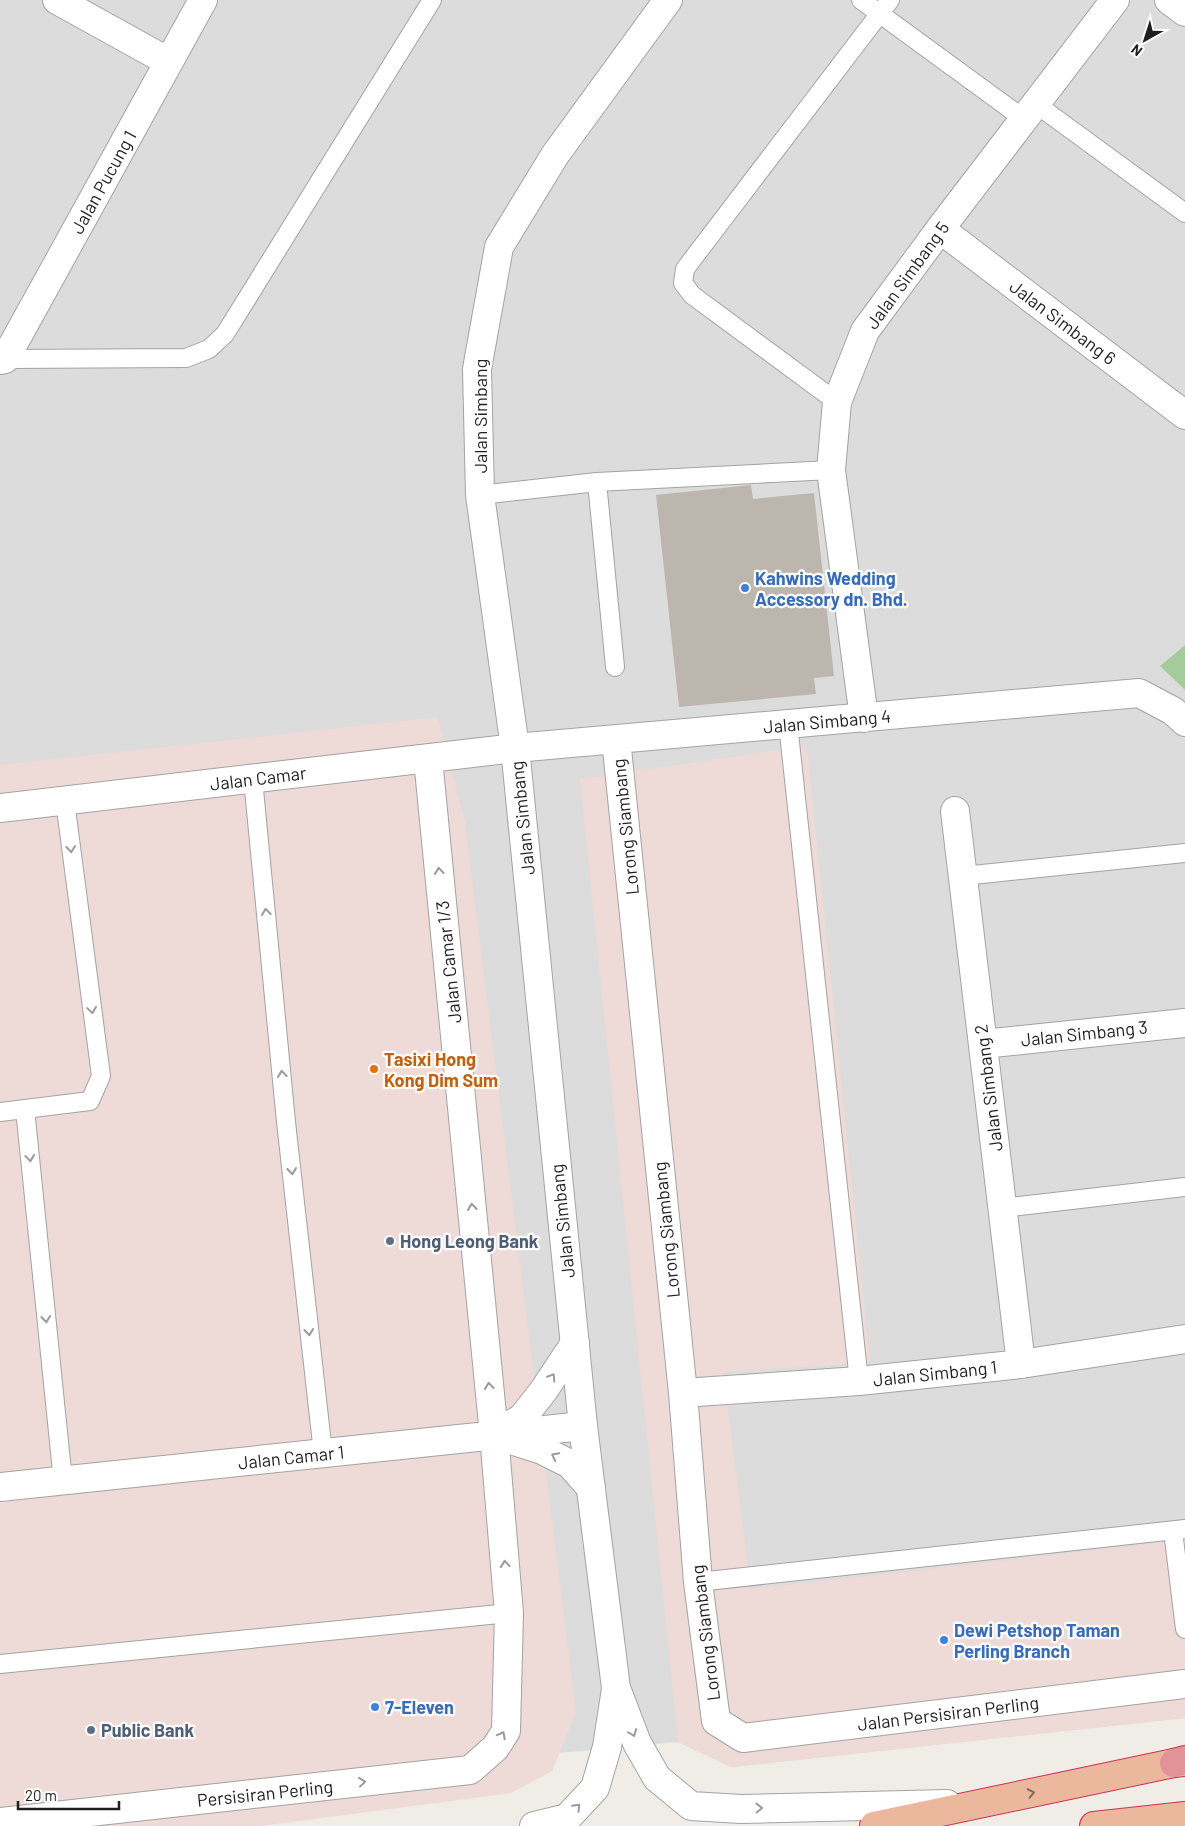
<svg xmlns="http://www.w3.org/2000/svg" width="1185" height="1826" viewBox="0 0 1185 1826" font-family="Barlow,sans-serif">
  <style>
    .residential { fill: #dddcdc }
    .commercial { fill: #eedad6 }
    .forest { fill: #a5cb9d }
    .building { fill: #bcb6af }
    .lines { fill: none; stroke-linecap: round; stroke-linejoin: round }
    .service-casing { stroke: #a3a3a3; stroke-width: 20 }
    .minor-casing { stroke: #a3a3a3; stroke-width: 30 }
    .tertiary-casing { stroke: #a3a3a3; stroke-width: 30 }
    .trunk-casing { stroke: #ce3153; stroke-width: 30 }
    .motorway-casing { stroke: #ce3153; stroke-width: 30 }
    .service { stroke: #fff; stroke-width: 18 }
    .minor { stroke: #fff; stroke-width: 28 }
    .tertiary { stroke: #fff; stroke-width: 28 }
    .trunk { stroke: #ebb89e; stroke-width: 28 }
    .motorway { stroke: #e19397; stroke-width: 28 }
    .oneway { stroke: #9a9a9a }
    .oneway2 { stroke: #856c5e }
    .shop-dot { fill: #3f7fe0; stroke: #fff; stroke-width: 2 }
    .food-dot { fill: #e8710a; stroke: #fff; stroke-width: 2 }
    .service-dot { fill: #5c6f8a; stroke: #fff; stroke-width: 2 }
    .labels { text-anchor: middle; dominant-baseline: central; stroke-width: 4.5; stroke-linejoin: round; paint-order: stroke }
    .street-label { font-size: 18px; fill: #1f1f1f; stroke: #fff }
    .shop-label { font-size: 18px; font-weight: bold; fill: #366cbe; stroke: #fff; text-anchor: start }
    .food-label { font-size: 18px; font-weight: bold; fill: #c56008; stroke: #fff; text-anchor: start }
    .service-label { font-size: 18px; font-weight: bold; fill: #4e5e75; stroke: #fff; text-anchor: start }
  </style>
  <rect width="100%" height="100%" fill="#efede6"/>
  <path class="residential" d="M0,0H1185V645L1160,666L1185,690V1718L731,1767L678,1742L559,1753L552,1771L0,1826Z"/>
  <path class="commercial" d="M438,717L465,823L576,1712L552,1771L511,1793L261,1826H0V765Z
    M807,746L870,1363L723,1372L751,1589L1185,1540V1718L731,1767L678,1742L580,779Z"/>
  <path class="forest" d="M1185,645V690L1160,666Z"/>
  <path class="building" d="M751,485L753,499L814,493L834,676L814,678L816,694L679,707L656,495Z"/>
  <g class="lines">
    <defs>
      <path id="service" d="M861,0L1024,119
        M1036,104L1185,213
        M5,359L186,358L209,349L225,334L432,0
        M837,402L692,295L683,283L685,269L890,0
        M597,482L615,667
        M480,495L597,482L831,470
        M788,724L859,1381
        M253,779L286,1122L323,1453
        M963,876L1185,853
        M25,1109L63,1481
        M0,1112L90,1101L101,1076L65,801
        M1002,1208L1185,1187
        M1173,1531L1185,1629
        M698,1582L1185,1529
        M0,1664L509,1613"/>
      <path id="minor" d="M57,0L169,62
        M1169,0L1185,12
        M940,229L1185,415
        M0,360L5,359L203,0
        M864,718L831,470L837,402L865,331L940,229L1115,0
        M616,739L683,1393L698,1582L716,1721L743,1738L1185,1684
        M0,808L515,748L1139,693L1173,711L1185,722
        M955,811L1021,1364
        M983,1044L1185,1023
        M683,1393L859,1381L1021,1364L1185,1339
        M495,1434L522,1418L544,1390L575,1343
        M505,1438L542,1450L570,1464L591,1488
        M0,1487L583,1426
        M0,1822L470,1770L495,1748L506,1731L509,1613L494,1435L428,759"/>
      <path id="tertiary" d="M668,0L555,155L499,247L477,369L480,495L515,748L583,1426L616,1688L637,1743L657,1778L691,1806L741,1809L947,1804
        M534,1826L567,1818L595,1788L607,1747L616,1689"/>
      <path id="trunk" d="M874,1826L1174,1763L1185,1762
        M1094,1826L1185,1816"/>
      <path id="motorway" d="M1174,1763L1185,1760"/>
    </defs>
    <use href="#service" class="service-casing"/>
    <use href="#minor" class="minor-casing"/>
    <use href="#tertiary" class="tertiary-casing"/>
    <use href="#trunk" class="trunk-casing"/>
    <use href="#motorway" class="motorway-casing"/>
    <use href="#service" class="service"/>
    <use href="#minor" class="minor"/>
    <use href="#tertiary" class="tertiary"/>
    <use href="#trunk" class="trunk"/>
    <use href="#motorway" class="motorway"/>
  </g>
  <defs><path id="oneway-chevron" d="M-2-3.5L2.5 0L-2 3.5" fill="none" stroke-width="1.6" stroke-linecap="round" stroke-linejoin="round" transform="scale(1.25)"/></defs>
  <g class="oneway">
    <use href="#oneway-chevron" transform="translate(71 849) rotate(83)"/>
    <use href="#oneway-chevron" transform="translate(439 871) rotate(-96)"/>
    <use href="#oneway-chevron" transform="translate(266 912) rotate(-96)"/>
    <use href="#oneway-chevron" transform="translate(92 1010) rotate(82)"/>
    <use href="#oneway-chevron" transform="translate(282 1074) rotate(-96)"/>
    <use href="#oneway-chevron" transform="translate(30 1158) rotate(84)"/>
    <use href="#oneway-chevron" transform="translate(292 1171) rotate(84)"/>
    <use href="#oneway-chevron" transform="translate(472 1207) rotate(-96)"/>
    <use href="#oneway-chevron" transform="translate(46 1319) rotate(84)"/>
    <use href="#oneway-chevron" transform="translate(309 1332) rotate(84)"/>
    <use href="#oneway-chevron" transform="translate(552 1377) rotate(-57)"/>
    <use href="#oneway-chevron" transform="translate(489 1386) rotate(-96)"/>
    <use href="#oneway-chevron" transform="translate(555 1456) rotate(-153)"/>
    <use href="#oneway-chevron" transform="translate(505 1564) rotate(-95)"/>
    <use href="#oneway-chevron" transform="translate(633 1733) rotate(69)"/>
    <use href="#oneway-chevron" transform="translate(502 1735) rotate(-62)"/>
    <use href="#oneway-chevron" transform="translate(362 1782) rotate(-6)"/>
    <use href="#oneway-chevron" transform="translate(577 1807) rotate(-47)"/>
    <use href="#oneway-chevron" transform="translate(759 1808) rotate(-1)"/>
  </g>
  <use class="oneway2" href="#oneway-chevron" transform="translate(1031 1793) rotate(-12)"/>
  <g class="shop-dot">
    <circle cx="745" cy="588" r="5"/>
    <circle cx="944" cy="1640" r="5"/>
    <circle cx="375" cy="1707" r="5"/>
  </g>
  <circle class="food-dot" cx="374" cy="1069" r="5"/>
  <g class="service-dot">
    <circle cx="390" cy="1241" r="5"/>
    <circle cx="91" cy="1730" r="5"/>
  </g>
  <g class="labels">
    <g class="street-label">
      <text transform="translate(103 182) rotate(-61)">Jalan Pucung 1</text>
      <text transform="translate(907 275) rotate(-54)">Jalan Simbang 5</text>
      <text transform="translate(1063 322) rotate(37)">Jalan Simbang 6</text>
      <text transform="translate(480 416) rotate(-90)">Jalan Simbang</text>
      <text transform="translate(827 721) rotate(-5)">Jalan Simbang 4</text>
      <text transform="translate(258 778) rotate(-7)">Jalan Camar</text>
      <text transform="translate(522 818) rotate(-96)">Jalan Simbang</text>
      <text transform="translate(625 827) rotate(-96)">Lorong Siambang</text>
      <text transform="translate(448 962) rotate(-96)">Jalan Camar 1/3</text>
      <text transform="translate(1084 1033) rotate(-6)">Jalan Simbang 3</text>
      <text transform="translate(988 1088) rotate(-97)">Jalan Simbang 2</text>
      <text transform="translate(562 1221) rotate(-96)">Jalan Simbang</text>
      <text transform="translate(666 1230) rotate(-96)">Lorong Siambang</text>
      <text transform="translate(935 1373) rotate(-6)">Jalan Simbang 1</text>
      <text transform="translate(291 1457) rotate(-6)">Jalan Camar 1</text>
      <text transform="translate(705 1633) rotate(-97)">Lorong Siambang</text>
      <text transform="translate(948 1713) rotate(-7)">Jalan Persisiran Perling</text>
      <text transform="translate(265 1793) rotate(-6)">Persisiran Perling</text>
    </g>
    <g class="shop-label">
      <text x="755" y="578">Kahwins Wedding<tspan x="755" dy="21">Accessory dn. Bhd.</tspan></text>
      <text x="954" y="1630">Dewi Petshop Taman<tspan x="954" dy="21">Perling Branch</tspan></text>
      <text x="385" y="1707">7-Eleven</text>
    </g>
    <g class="food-label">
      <text x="384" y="1059">Tasixi Hong<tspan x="384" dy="21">Kong Dim Sum</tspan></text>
    </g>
    <g class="service-label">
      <text x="400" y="1241">Hong Leong Bank</text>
      <text x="101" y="1730">Public Bank</text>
    </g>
  </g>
  <g transform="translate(1145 40) rotate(219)" stroke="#ffffff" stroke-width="4" paint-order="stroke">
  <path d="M0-4L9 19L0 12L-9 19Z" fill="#1f1f1f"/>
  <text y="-8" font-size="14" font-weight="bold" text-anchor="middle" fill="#1f1f1f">N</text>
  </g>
  <path d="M18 1801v8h101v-8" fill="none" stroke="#1f1f1f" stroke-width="2.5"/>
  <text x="25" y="1801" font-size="15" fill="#1f1f1f" stroke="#ffffff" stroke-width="4" paint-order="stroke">20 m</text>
</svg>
